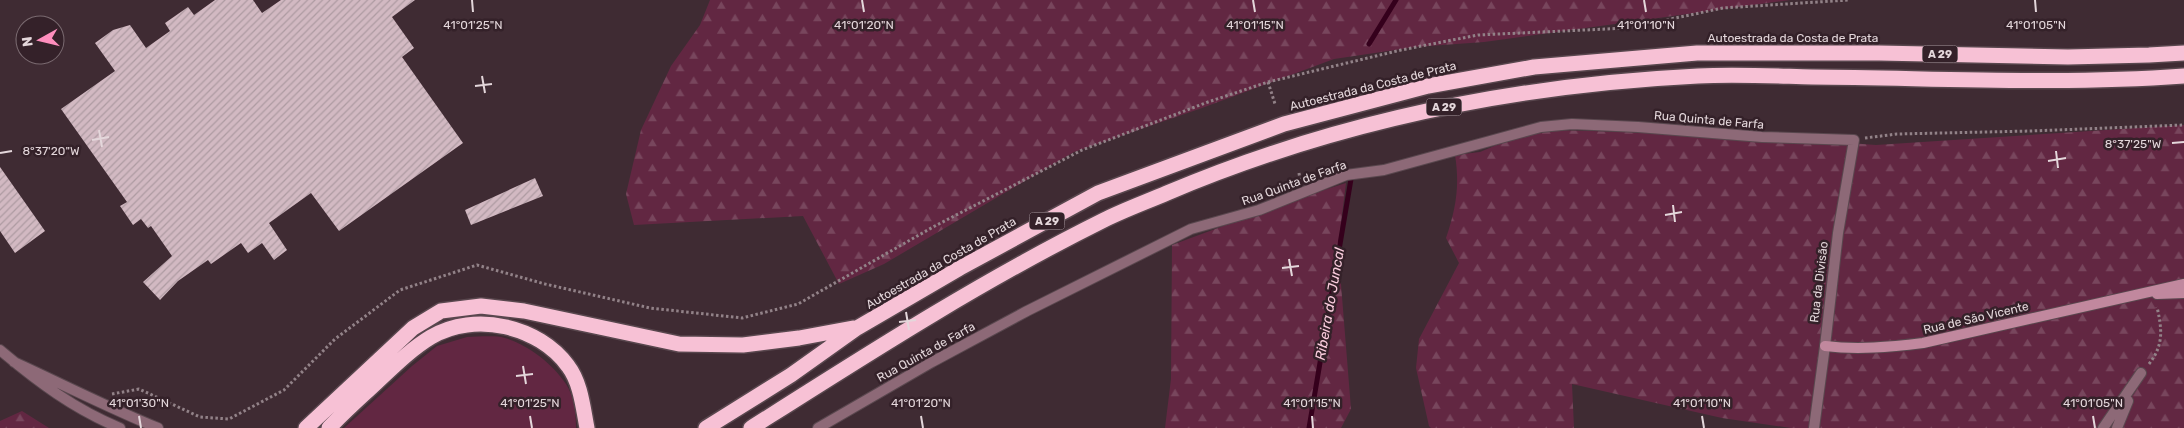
<svg xmlns="http://www.w3.org/2000/svg" width="2184" height="428" viewBox="0 0 2184 428" font-family="Rubik,sans-serif">
  <style>
    .grass { fill: #622742 }
    .forest { fill: url(#forest-firs) }
    .lines { fill: none; stroke-linecap: round; stroke-linejoin: round }
    .stream { stroke: #35001c; stroke-width: 5 }
    .building { fill: url(#building-hatch) }
    .minor-casing { stroke: #59474e; stroke-width: 12 }
    .tertiary-casing { stroke: #59474e; stroke-width: 12 }
    .secondary-casing { stroke: #59474e; stroke-width: 12 }
    .motorway-casing { stroke: #59474e; stroke-width: 18 }
    .path { stroke: #928288; stroke-width: 3; stroke-dasharray: 2.5 2.5; stroke-linecap: butt }
    .minor { stroke: #8d6977; stroke-width: 10 }
    .tertiary { stroke: #8d6977; stroke-width: 10 }
    .secondary { stroke: #c1889e; stroke-width: 10 }
    .motorway { stroke: #f7c1d5; stroke-width: 15 }
    .ticks { fill: none; stroke: #e4d7db; stroke-width: 2 }
    .labels { text-anchor: middle; dominant-baseline: central; stroke-width: 5; stroke-linejoin: round; paint-order: stroke }
    .shield { fill: #342129; stroke: #afa0a6; stroke-width: 1 }
    .shield-label { font-size: 11px; font-weight: bold; fill: #e4d7db }
    .street-label { font-size: 12px; fill: #e4d7db; stroke: #342129 }
    .water-label { font-size: 14px; font-style: italic; fill: #fbcdde; stroke: #342129 }
    .ticks-label { font-size: 12px; text-anchor: middle; fill: #e4d7db; stroke: #342129; stroke-width: 5; stroke-linejoin: round; paint-order: stroke }
  </style>
  <defs>
    <pattern id="forest-firs" width="22" height="20" patternUnits="userSpaceOnUse" patternTransform="scale(1.25)"><rect width="22" height="20" fill="#622742"/><path d="M5 1l3.5 6h-7zM16 11l3.5 6h-7z" fill="#78465d"/></pattern>
    <pattern id="building-hatch" width="6" height="6" patternUnits="userSpaceOnUse" patternTransform="scale(1.25)"><rect width="6" height="6" fill="#d2b9c2"/><path d="M-1 1l2-2M0 6l6-6M5 7l2-2" fill="none" stroke="#ae9ba2"/></pattern>
  </defs>
  <rect width="100%" height="100%" fill="#3f2b33"/>
  <path class="grass" d="M467,337C478,337 494,335 505,338C528,345 552,363 566,384C574,396 576,414 576,428H344L412,366L437,346Z"/>
  <path class="forest" d="M710,0H1790L1484,42L1415,47L1334,59L1202,108L1074,152L884,264L839,284L803,216L634,225L626,194L641,130L671,66L700,25Z
    M2184,125V428H1791L1722,418L1572,384L1574,428H1431L1429,426L1416,368L1419,339L1459,263L1446,238C1456,209 1460,185 1455,155L1480,152L1506,141L1552,130L1741,135L1876,145Z
    M1346,183L1338,247L1351,409L1341,428H1165L1171,379L1172,245L1299,198Z
    M22,411L49,428H0V421Z"/>
  <g class="lines">
    <path class="stream" d="M1369,44L1396,0
      M1309,428L1351,179"/>
  </g>
  <path class="building" d="M215,0H253L262,13L281,0H415L392,17L414,48L402,57L463,143L339,231L311,193L269,223L287,250L274,260L262,243L248,253L241,243L211,264L208,260L178,281L160,300L143,282L172,256L151,226L148,228L141,219L133,225L120,206L127,202L61,109L115,71L95,43L113,30L130,25L146,48L170,31L165,23L188,7L194,15Z
    M0,167L45,231L15,253L0,231Z
    M535,178L543,196L471,225L465,210Z"/>
  <g class="lines">
    <defs>
      <path id="minor" d="M818,428L932,362L1027,311L1191,229L1259,210L1346,175L1384,170L1541,127L1572,124L1638,127L1762,137L1854,140L1838,233L1825,346
        M2103,428L2141,373
        M2117,428L2128,401"/>
      <path id="tertiary" d="M0,350C38,382 74,409 120,428
        M14,362C62,384 109,408 158,428
        M1814,428L1825,346"/>
      <path id="secondary" d="M2157,294L2184,293
        M1825,346C1858,350 1890,347 1923,343L2184,284"/>
      <path id="motorway" d="M306,428L413,328L441,311L481,306L524,311L679,344L743,345L799,338L853,328
        M329,428C344,412 360,398 376,383C393,367 411,349 431,337C475,311 539,326 568,366C581,383 583,408 587,428
        M706,428L791,375L857,328L960,268L1098,193L1284,124L1428,86L1534,67L1697,53H1879L2068,57L2149,55L2184,53
        M751,428C866,355 981,281 1104,220C1124,210 1146,202 1167,193C1337,121 1514,85 1698,76C1736,74 1774,76 1812,77C1936,78 2060,85 2184,76"/>
    </defs>
    <use href="#minor" class="minor-casing"/>
    <use href="#tertiary" class="tertiary-casing"/>
    <use href="#secondary" class="secondary-casing"/>
    <use href="#motorway" class="motorway-casing"/>
    <path class="path" d="M1268,82L1275,104
      M1865,138L1897,134L2031,131L2184,125
      M1299,173L1300,180
      M2149,364C2164,345 2162,329 2157,307
      M112,394L139,389L200,417L229,419L284,390L335,339L400,290L477,265L545,284L650,308L742,318L798,304L933,227L1082,150L1208,102L1268,82L1401,50L1478,35L1628,28L1723,8L1849,0"/>
    <use href="#minor" class="minor"/>
    <use href="#tertiary" class="tertiary"/>
    <use href="#secondary" class="secondary"/>
    <use href="#motorway" class="motorway"/>
  </g>
  <path class="ticks" d="M472,0L473,12M862,0L864,12M1253,0L1255,12M1644,0L1646,12M2035,0L2036,12M482,76L485,93M475,86L492,84M99,130L102,147M92,140L109,137M2172,143L2184,142M2056,151L2058,168M0,153L12,151M2048,161L2066,158M1673,205L1675,222M1665,215L1682,212M1289,259L1292,276M1282,268L1299,266M906,312L909,330M899,322L916,320M523,366L526,384M516,376L533,374M139,416L141,428M530,416L532,428M921,416L923,428M1312,416L1313,428M1702,416L1704,428M2093,416L2095,428"/>
  <g class="labels">
    <g class="shield">
      <rect x="1922.5" y="45.5" width="35" height="17" rx="4"/>
      <rect x="1426.5" y="98.5" width="35" height="17" rx="4"/>
      <rect x="1029.5" y="212.5" width="35" height="17" rx="4"/>
    </g>
    <g class="shield-label">
      <text x="1940" y="54">A 29</text>
      <text x="1444" y="107">A 29</text>
      <text x="1047" y="221">A 29</text>
    </g>
    <g class="street-label">
      <text x="1793" y="38">Autoestrada da Costa de Prata</text>
      <text transform="translate(1373 86) rotate(-14)">Autoestrada da Costa de Prata</text>
      <text transform="translate(1709 120) rotate(5)">Rua Quinta de Farfa</text>
      <text transform="translate(1294 183) rotate(-20)">Rua Quinta de Farfa</text>
      <text transform="translate(941 263) rotate(-30)">Autoestrada da Costa de Prata</text>
      <text transform="translate(1819 282) rotate(-83)">Rua da Divisão</text>
      <text transform="translate(1976 318) rotate(-13)">Rua de São Vicente</text>
      <text transform="translate(926 352) rotate(-29)">Rua Quinta de Farfa</text>
    </g>
    <g class="water-label">
      <text transform="translate(1330 304) rotate(-80)">Ribeira do Juncal</text>
    </g>
  </g>
  <g class="ticks-label">
    <text x="473" y="29">41°01'25"N</text>
    <text x="864" y="29">41°01'20"N</text>
    <text x="1255" y="29">41°01'15"N</text>
    <text x="1646" y="29">41°01'10"N</text>
    <text x="2036" y="29">41°01'05"N</text>
    <text x="2133" y="148">8°37'25"W</text>
    <text x="51" y="155">8°37'20"W</text>
    <text x="139" y="407">41°01'30"N</text>
    <text x="530" y="407">41°01'25"N</text>
    <text x="921" y="407">41°01'20"N</text>
    <text x="1312" y="407">41°01'15"N</text>
    <text x="1702" y="407">41°01'10"N</text>
    <text x="2093" y="407">41°01'05"N</text>
  </g>
  <g transform="translate(40 40) rotate(262)"><circle r="24" fill="#342129" stroke="#7a6a70"/>
  <path d="M0-4L9 19L0 12L-9 19Z" fill="#fe8ebd"/>
  <text y="-8" font-size="14" font-weight="bold" text-anchor="middle" fill="#e4d7db">N</text>
  </g>
</svg>
